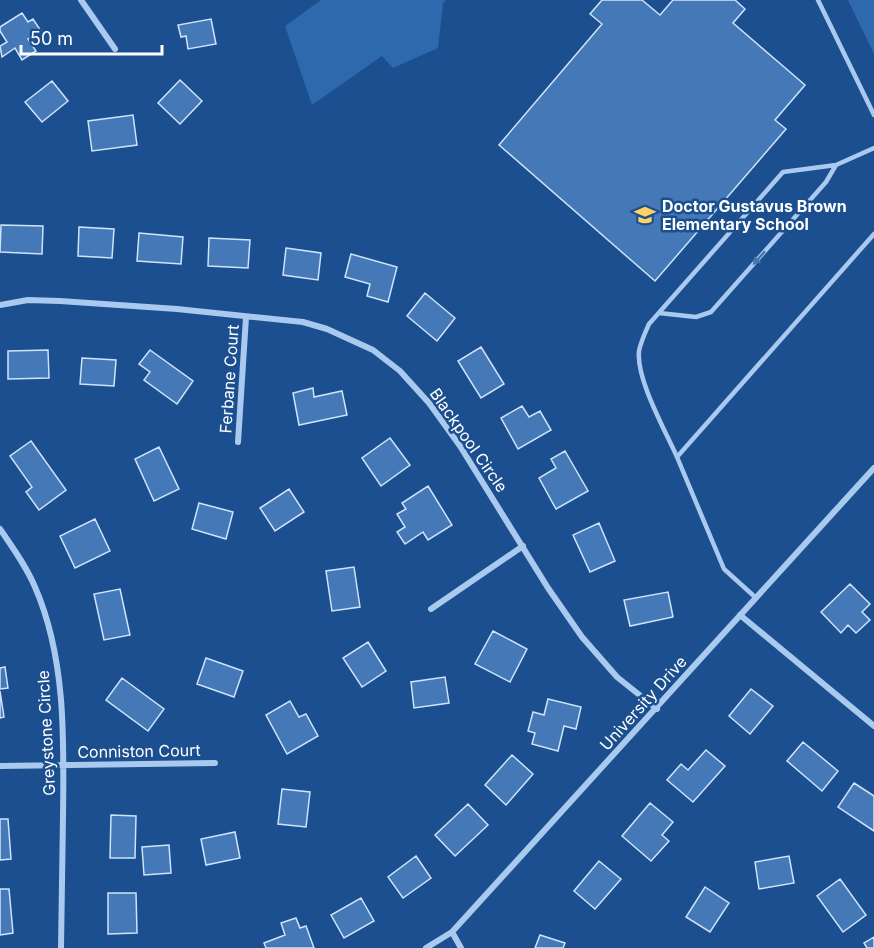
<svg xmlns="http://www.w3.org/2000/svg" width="874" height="948" viewBox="0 0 874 948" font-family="Inter,sans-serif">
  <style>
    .green { fill: #2e69ad }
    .building { fill: #4478b7; stroke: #cfe3fa; stroke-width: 1.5 }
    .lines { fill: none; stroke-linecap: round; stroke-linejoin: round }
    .service { stroke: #a9c9ee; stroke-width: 4.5 }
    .minor { stroke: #a9c9ee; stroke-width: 6 }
    .oneway { fill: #4674ac }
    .labels { text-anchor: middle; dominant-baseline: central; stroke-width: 5; stroke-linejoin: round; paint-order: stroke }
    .poi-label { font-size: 16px; font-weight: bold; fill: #fff; stroke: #1b4f8f; text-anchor: start }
    .street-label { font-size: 16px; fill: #fff; stroke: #1b4f8f }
  </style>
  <rect width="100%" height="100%" fill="#1b4f8f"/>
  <path class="green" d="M321,0H446L443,3L438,48L393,68L382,56L312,105L285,26Z
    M848,0H874V54Z"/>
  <path class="building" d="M602,0H642L660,15L673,0H735L745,9L733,23L805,85L775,120L786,129L655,281L499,145L602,24L590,14Z
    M22,13L28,22L33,19L41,31L28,39L36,51L22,60L15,48L2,57L0,46L7,42L0,31V27Z
    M211,19L216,44L188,49L186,36L181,37L178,25Z
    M180,80L202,101L180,124L158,103Z
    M52,81L68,101L42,122L25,102Z
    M133,115L137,145L92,151L88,121Z
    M1,225L43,226L42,254L0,252Z
    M79,227L114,229L112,258L78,256Z
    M139,233L183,237L181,264L137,261Z
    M209,238L250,240L248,268L208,266Z
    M286,248L321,253L318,280L283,275Z
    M351,254L397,267L388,302L367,296L370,284L345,277Z
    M425,293L455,318L437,341L407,316Z
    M481,347L504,384L481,398L458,361Z
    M48,350L49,378L8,379V351Z
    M150,350L193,381L177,404L144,380L150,372L139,364Z
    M82,358L116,360L114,386L80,384Z
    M313,388L314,397L342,391L347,415L299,425L293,393Z
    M522,406L529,417L540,411L551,430L518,449L501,418Z
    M390,438L410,465L381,486L362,458Z
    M31,441L66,490L39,510L26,492L32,487L10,456Z
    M159,447L179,489L154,501L135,459Z
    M565,451L588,491L556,509L539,478L556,468L551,459Z
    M428,486L452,525L428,540L423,532L405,544L397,532L405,527L397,514L406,509L402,503Z
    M289,489L304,512L275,531L260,508Z
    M199,503L233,512L226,539L192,529Z
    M95,519L110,551L75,568L60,536Z
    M599,523L615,561L590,572L573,535Z
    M354,567L360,607L332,611L326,571Z
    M850,584L870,604L862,612L870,620L856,633L848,625L841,633L821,612Z
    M120,589L130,635L104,640L94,594Z
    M668,592L673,617L630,626L624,600Z
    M493,631L527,649L510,682L475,664Z
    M368,642L386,671L362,687L343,658Z
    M206,658L243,671L234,697L197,684Z
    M5,667L8,688L0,689V668Z
    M445,677L449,703L414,708L411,682Z
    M122,678L164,709L148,731L106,700Z
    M751,689L773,706L750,734L729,716Z
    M0,691L4,717L0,718Z
    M548,699L581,707L576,729L564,726L558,751L532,744L535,733L528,731L533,712L544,715Z
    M290,701L299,717L306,714L318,736L287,754L266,715Z
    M803,742L838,771L822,791L787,761Z
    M706,750L725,766L693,802L667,780L681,764L688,770Z
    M512,755L533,774L506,805L485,785Z
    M854,783L874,796V831L838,807Z
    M282,789L310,792L306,827L278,824Z
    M650,803L673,822L662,835L669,841L651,861L622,836Z
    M468,804L488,825L455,856L435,835Z
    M111,815L136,816L135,858H110Z
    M0,819H8L11,859L0,860Z
    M235,832L240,858L206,865L201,839Z
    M169,845L171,873L144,875L142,847Z
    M416,856L431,878L403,898L388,877Z
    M789,856L794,883L759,889L755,862Z
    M599,861L621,879L595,909L574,891Z
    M840,879L866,915L843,932L817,896Z
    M705,887L729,903L710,932L686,917Z
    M0,889H9L13,933L0,935Z
    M108,893H136L137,933L108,934Z
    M361,898L374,921L344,938L331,915Z
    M296,918L300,928L306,926L314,948H266L264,943L285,935L281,923Z
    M540,935L565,943L563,948H535Z
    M874,937V948H867L864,943Z"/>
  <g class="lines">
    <path class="service" d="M818,0L874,115
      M659,313L696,317L711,312L826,182L836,165
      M677,457C665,430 636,379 639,351C641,341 645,333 649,324L783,172L836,165L874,148
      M755,597L724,569L677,457L874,234"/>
    <path class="minor" d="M81,0L115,49
      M0,305L28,300L60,301L177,309L303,322L327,329L373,350L400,371L429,403L460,446L548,588L582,637L617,677L657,709
      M238,442L246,317
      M0,529C13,548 26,566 35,587C66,658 64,740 63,816C62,860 62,904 61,948
      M431,609L523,546
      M740,615L874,726
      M0,766L215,763
      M452,932L461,948
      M426,948L452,932L874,468"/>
  </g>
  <defs><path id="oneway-solid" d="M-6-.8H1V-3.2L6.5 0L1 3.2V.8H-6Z" transform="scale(1.5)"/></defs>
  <use class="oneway" href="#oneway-solid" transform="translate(759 258) rotate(131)"/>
  <defs>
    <symbol id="school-bare" viewBox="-9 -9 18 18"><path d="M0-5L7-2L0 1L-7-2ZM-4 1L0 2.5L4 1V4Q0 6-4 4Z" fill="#ffd166" stroke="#1b4f8f" stroke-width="2.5" paint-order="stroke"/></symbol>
  </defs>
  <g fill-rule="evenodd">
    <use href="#school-bare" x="630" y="200" width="30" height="30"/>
  </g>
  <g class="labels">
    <g class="poi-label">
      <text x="662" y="206">Doctor Gustavus Brown<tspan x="662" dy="18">Elementary School</tspan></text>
    </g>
    <g class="street-label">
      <text transform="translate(229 379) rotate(-86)">Ferbane Court</text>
      <text transform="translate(469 440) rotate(55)">Blackpool Circle</text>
      <text transform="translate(643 703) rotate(-48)">University Drive</text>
      <text transform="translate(46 733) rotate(-93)">Greystone Circle</text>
      <text transform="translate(139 751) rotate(-1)">Conniston Court</text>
    </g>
  </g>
  <path d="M21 45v9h141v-9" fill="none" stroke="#ffffff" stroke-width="3"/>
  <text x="30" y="45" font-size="18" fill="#ffffff" stroke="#1b4f8f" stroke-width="4.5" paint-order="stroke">50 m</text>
</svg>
